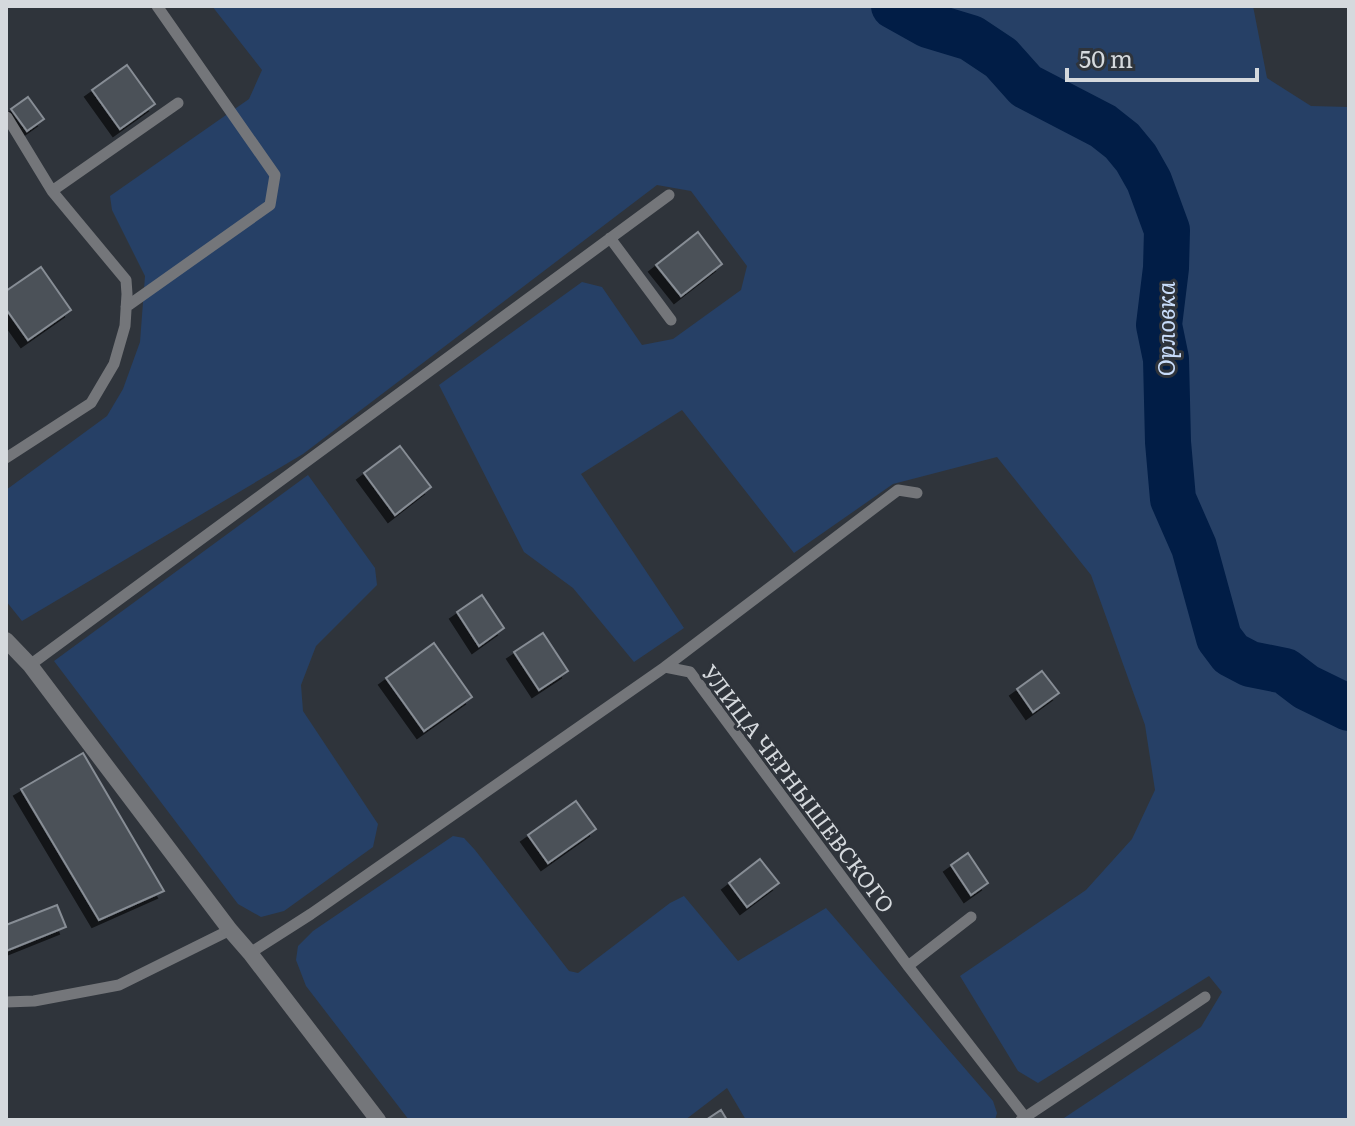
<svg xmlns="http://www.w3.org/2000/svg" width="1355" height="1126" viewBox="0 0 1355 1126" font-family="Literata,serif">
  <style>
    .green { fill: #264066 }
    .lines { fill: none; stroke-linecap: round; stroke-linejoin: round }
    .river { stroke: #011d46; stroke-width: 46 }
    .building { fill: #4b5158; stroke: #878d95; stroke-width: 2; filter: url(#shadow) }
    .lane { stroke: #74767a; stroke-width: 11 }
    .street { stroke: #74767a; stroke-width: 16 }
    .labels { text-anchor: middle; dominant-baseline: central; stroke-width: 6; stroke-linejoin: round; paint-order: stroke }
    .street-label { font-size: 22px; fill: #d5d9dd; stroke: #2f343b }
    .water-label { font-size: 24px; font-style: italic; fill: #c8dcfa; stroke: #2f343b }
  </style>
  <defs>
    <filter id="shadow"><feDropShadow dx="-7" dy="7" stdDeviation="0" flood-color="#0009"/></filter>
  </defs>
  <rect width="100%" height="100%" fill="#2f343b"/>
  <path class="green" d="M212,6H1253L1267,78L1311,106L1349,107V1120H1061L1201,1027L1222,992L1209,976L1038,1083L1018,1071L960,976L1086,890L1132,839L1155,790L1145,725L1091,575L997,457L893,484L794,553L682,410L581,474L684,628L634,662L573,588L524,552L439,385L582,282L602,287L642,345L673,339L741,290L747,266L691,191L657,185L303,454L22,621L6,601V490L107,416L123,389L140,342L145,276L112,210L110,196L249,99L262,70Z
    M308,475L375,568L377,585L316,646L301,685L303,711L378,824L373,847L284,911L261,917L238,904L54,661Z
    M453,836L464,838L475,850L569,971L578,973L670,903L684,896L738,961L826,908L993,1101L997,1113L995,1120H746L727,1088L685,1120H409L306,986L296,960L298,946L313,931Z"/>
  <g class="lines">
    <path class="river" d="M894,6L928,25L971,38L1001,58L1026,86L1103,126L1122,141L1136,158L1149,181L1167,230L1166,268L1159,325L1166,359L1168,442L1173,499L1194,547L1219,638L1231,654L1250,664L1285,671L1306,687L1349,708"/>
  </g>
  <path class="building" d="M127,65L155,104L120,129L92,90Z
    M28,97L44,119L27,131L11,109Z
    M698,232L722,264L681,296L656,265Z
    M41,267L71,310L28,340L6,309V291Z
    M400,446L431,487L395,515L364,473Z
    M482,595L504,628L479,646L457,612Z
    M543,633L568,671L539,690L514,652Z
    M434,643L472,697L424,731L386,678Z
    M1042,671L1059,693L1033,712L1017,689Z
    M83,753L164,891L99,920L21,789Z
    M576,801L596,829L548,863L528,835Z
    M968,853L988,883L971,895L951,865Z
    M760,859L779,883L747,907L729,883Z
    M57,905L66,927L6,951V925Z
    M721,1110L727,1120H706Z"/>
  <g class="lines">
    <path class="lane" d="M7,117L52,191
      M610,238L671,320
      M126,307L270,205L275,175L157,6
      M6,458L91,403L114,364L125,326L127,294L126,280L52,191L178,103
      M30,665L669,195
      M665,667L898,490L917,493
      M250,953L311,914L665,667L690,672L908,966L1025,1117
      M908,966L971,917
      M6,1002L34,1001L119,985L230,930
      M1021,1120L1205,997"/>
    <path class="street" d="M6,640L30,665L230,930L250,953L378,1120"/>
  </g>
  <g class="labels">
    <g class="street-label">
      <text transform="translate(799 788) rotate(53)">УЛИЦА ЧЕРНЫШЕВСКОГО</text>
    </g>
    <g class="water-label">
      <text transform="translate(1164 329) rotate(-90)">Орловка</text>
    </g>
  </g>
  <rect width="1355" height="1126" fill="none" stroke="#d5d9dd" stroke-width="16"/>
  <path d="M1067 68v12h190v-12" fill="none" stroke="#d5d9dd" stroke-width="4"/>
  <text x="1079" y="68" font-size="24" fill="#d5d9dd" stroke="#2f343b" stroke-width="6" paint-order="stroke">50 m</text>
</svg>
